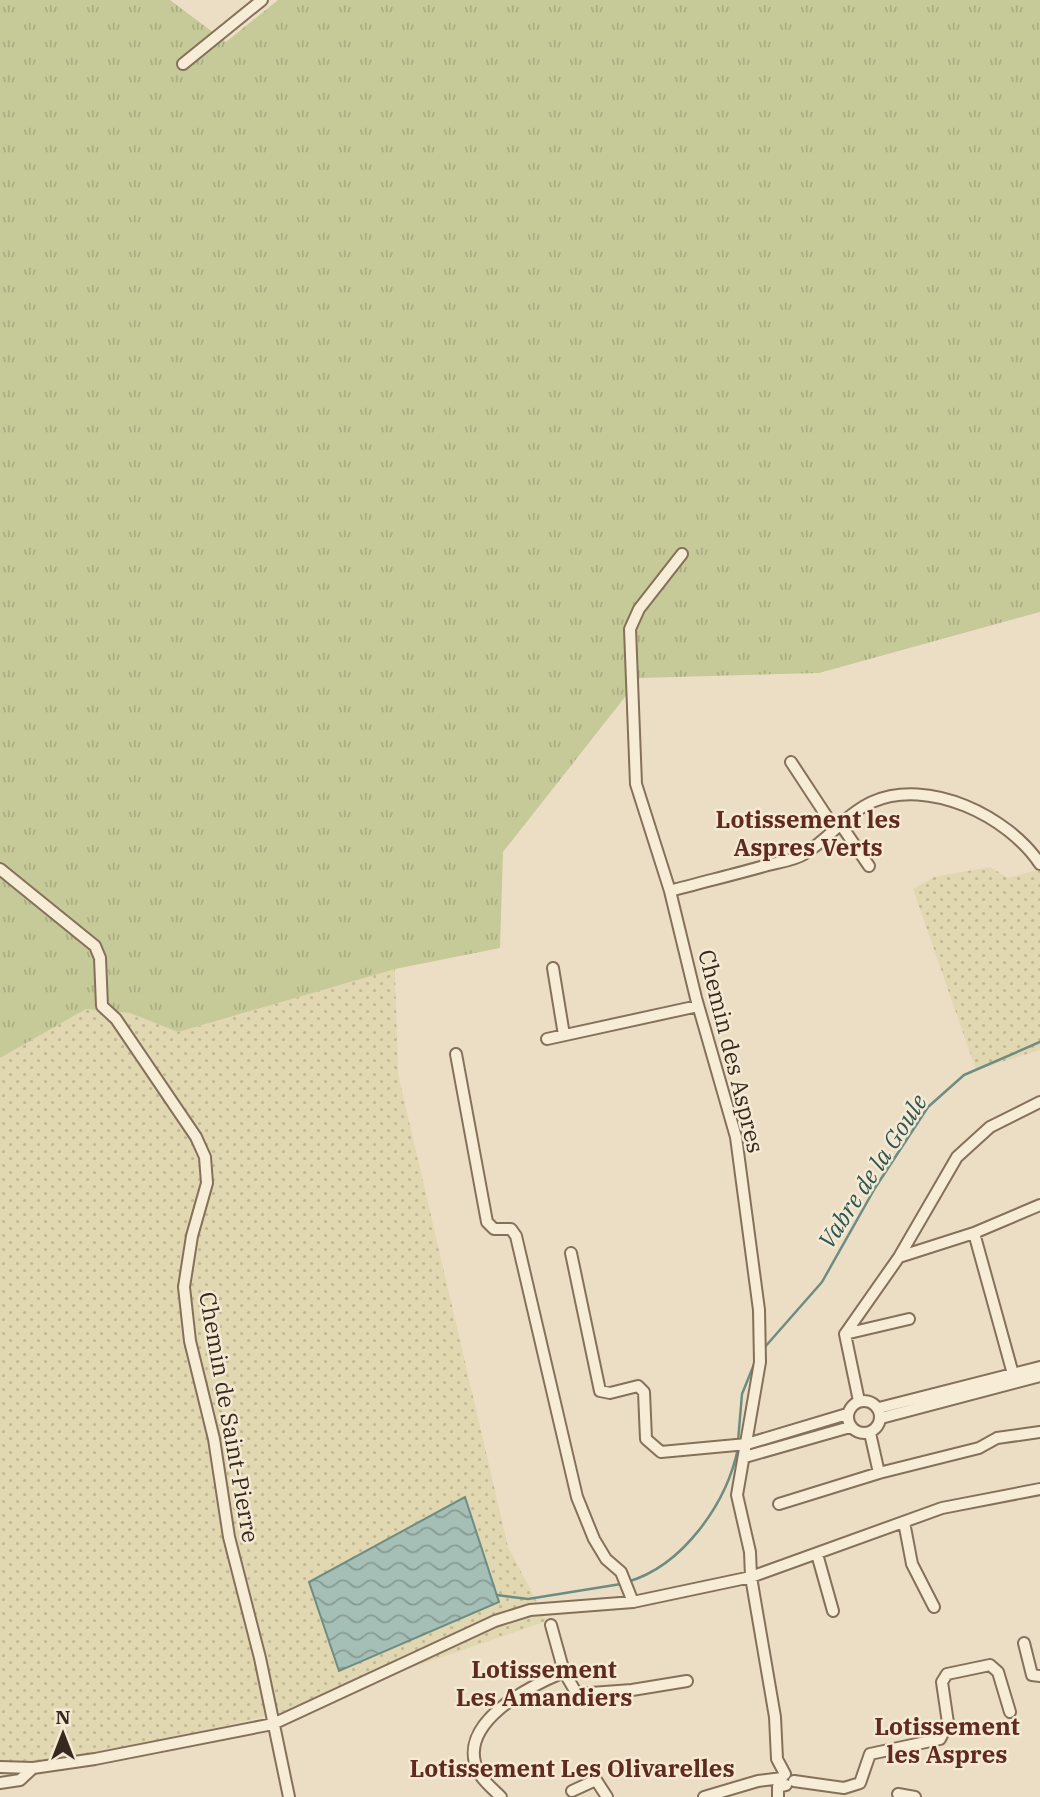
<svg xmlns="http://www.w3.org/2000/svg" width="1040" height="1797" viewBox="0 0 1040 1797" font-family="'IBM Plex Serif',serif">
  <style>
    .farmland { fill: url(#farmland-dots) }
    .grass { fill: url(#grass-tufts) }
    .water { fill: url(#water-waves); stroke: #6d8d83; stroke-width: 2 }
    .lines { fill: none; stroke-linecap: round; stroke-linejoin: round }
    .stream { stroke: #6d8d83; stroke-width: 2.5 }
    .minor-casing { stroke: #85705b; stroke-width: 14 }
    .minor { stroke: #f7ecd6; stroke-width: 10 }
    .labels { text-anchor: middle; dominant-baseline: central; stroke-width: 5; stroke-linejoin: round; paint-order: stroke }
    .street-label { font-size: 23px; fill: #36291e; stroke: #f4e9d3 }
    .neighbourhood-label { font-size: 24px; font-weight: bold; fill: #602a20; stroke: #f4e9d3 }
    .water-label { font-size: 24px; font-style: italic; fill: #2e5551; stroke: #f4e9d3 }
  </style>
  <defs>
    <pattern id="farmland-dots" width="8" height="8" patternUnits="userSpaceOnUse" patternTransform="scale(1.75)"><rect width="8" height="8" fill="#e1d7b1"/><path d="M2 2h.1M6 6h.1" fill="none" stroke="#c2b998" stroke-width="1.8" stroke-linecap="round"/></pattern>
    <pattern id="grass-tufts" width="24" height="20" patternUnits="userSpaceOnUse" patternTransform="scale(1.75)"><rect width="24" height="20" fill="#c6c998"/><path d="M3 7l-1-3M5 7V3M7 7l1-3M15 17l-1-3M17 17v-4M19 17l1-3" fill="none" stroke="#abad83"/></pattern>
    <pattern id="water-waves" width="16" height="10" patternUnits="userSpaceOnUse" patternTransform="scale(1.75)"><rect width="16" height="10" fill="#a5bfb6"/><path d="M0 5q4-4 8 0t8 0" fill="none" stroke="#879b93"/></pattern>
  </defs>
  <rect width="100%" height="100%" fill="#ecdec4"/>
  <path class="farmland" d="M990,867L1008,878L1040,869V1050L976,1070L913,889L934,877Z
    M395,969L398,1074L508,1547L547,1621L282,1712L100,1756L0,1765V1058L86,1009L130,1013L178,1032Z"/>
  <path class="grass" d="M0,0H170L226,42L278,0H1040V612L819,673L640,678L503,852L500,948L395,969L178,1032L130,1013L86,1009L0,1058Z"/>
  <path class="water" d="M465,1497L499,1602L339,1671L309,1582Z"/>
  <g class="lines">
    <path class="stream" d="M764,1348L822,1282L875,1188L928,1107L964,1075L1040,1042
      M738,1441L742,1394L757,1357
      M627,1582C683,1566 727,1503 738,1448
      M497,1595L528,1599L621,1584"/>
    <defs>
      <path id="minor" d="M183,64L262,0
        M682,554L639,609L630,629L636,784L670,891L696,998L736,1137L759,1310L760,1362L737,1495L750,1552L751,1577L775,1717L777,1759L785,1774
        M791,762L835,829
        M841,825L869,866
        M0,869L95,946L100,958L102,1006L116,1019L196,1137L205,1157L207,1183L192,1236L184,1287L190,1341L214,1439L229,1537L260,1658L289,1797
        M670,891C703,882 736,874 768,865C780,862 795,860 804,854C828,840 846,814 872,802C928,777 1008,816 1040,864
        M553,968L564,1035
        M547,1039L698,1006
        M456,1054L487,1222L494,1229H511L516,1236L577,1497L594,1539L606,1559L621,1572L633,1602
        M974,1233L1013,1374
        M571,1253L600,1391L610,1393L638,1386L644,1392L646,1439L661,1452L747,1444L847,1414
        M899,1257L974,1233L1040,1205
        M845,1334L909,1319
        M848 1417a16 16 0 1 1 32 0a16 16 0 1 1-32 0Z
        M859,1401L845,1334L899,1257L957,1157L990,1127L1040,1102
        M879,1408L1040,1367
        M881,1418L1040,1376
        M870,1433L879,1473
        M745,1457L850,1427
        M779,1504L879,1473L979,1448L997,1438L1040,1432
        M904,1522L912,1564L934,1607
        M817,1554L833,1611
        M551,1625L564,1672
        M1024,1643L1032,1675L1040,1676
        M0,1767L33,1768
        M794,1781L844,1788L860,1783L870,1754L940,1739L948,1723L942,1682L947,1674L990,1665L998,1672L1010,1712
        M0,1783L20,1780L33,1768L95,1759L273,1724L495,1621L530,1610L633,1602L751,1577L942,1508L1040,1489
        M572,1791L596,1780L607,1797
        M898,1794L915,1797
        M501,1797C494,1790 483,1781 479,1773C453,1724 530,1686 564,1672L577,1694L632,1690L687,1681
        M704,1797L758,1781L782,1778
        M778,1797V1787L786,1785"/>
    </defs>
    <use href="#minor" class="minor-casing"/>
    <use href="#minor" class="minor"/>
  </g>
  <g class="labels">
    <g class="street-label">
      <text transform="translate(732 1051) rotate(76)">Chemin des Aspres</text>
      <text transform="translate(230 1417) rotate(80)">Chemin de Saint-Pierre</text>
    </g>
    <g class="neighbourhood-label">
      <text x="808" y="819">Lotissement les<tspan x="808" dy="28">Aspres Verts</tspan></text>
      <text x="544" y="1669">Lotissement<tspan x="544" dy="28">Les Amandiers</tspan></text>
      <text x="947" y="1726">Lotissement<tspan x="947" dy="28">les Aspres</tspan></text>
      <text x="572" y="1768">Lotissement Les Olivarelles</text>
    </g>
    <g class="water-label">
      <text transform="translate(872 1171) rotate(-57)">Vabre de la Goule</text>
    </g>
  </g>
  <g transform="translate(63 1734)" stroke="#f4e9d3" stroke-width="5" paint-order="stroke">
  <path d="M0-5L12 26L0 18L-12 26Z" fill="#36291e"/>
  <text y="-10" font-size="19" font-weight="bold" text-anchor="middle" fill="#36291e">N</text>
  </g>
</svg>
